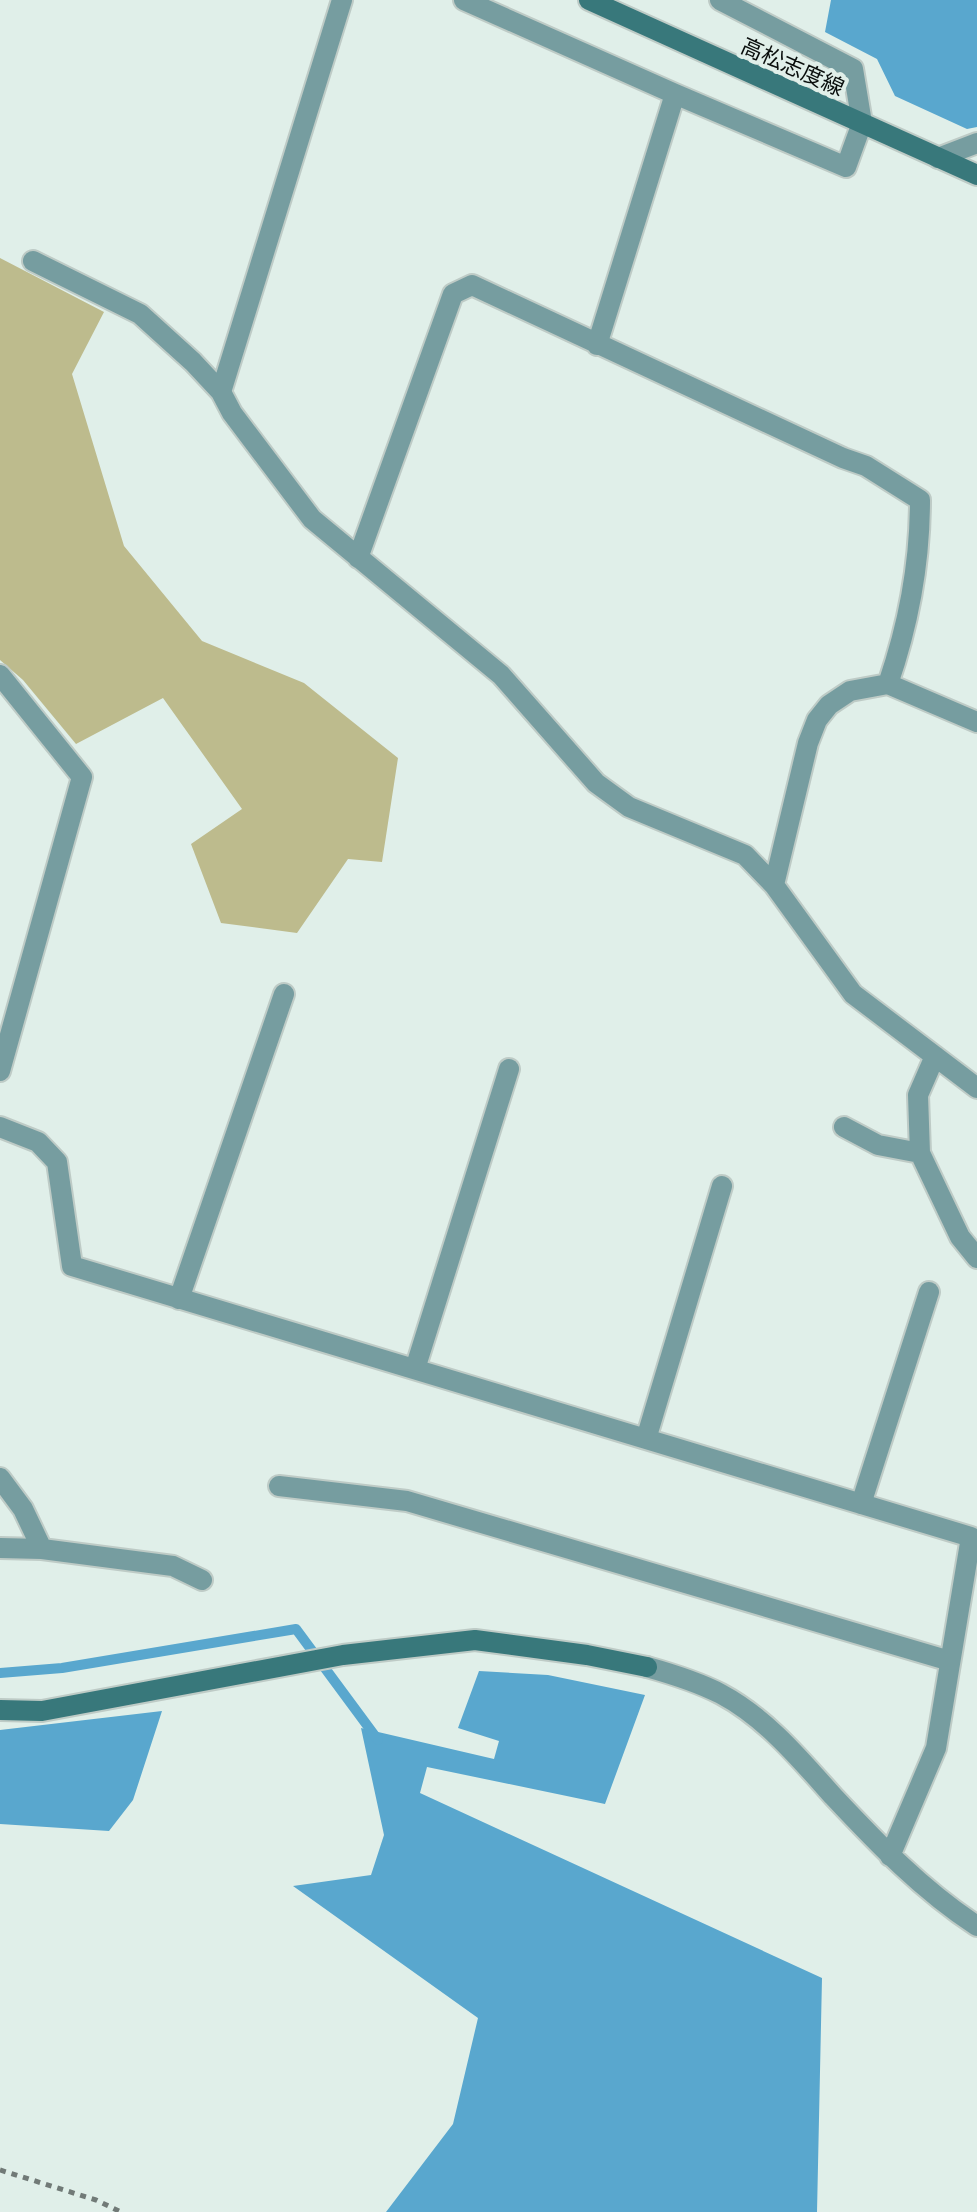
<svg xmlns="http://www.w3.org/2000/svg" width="977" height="2212" viewBox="0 0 977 2212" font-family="'IBM Plex Sans','Noto Sans JP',sans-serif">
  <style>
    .green { fill: #bdbb8d }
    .water { fill: #59a7ce }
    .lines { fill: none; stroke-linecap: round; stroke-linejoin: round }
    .stream { stroke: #59a7ce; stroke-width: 10 }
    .street-casing { stroke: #becbc6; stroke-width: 24 }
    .secondary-casing { stroke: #becbc6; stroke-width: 24 }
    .path { stroke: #717a77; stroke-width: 5; stroke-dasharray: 6 6; stroke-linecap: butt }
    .street { stroke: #769da0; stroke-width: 20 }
    .secondary { stroke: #38787b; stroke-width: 20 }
    .labels { text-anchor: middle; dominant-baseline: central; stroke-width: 8; stroke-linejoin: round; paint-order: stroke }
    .street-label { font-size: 22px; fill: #090e0c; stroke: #e0efe9 }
  </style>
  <rect width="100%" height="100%" fill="#e0efe9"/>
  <path class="green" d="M0,258L104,312L72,374L124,546L202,641L304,683L398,758L382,862L348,859L297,933L221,923L191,844L242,809L163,698L76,744L23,680L0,660Z"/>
  <path class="water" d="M831,0H977V127L967,129L895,96L877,59L825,32Z
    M479,1671L548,1675L645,1695L605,1804L427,1767L420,1793L822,1978L817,2212H386L453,2124L478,2018L293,1886L371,1875L384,1835L361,1728L494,1759L499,1741L458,1728Z
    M162,1711L133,1800L109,1831L0,1824V1730Z"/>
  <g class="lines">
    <path class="stream" d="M0,1673L62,1668L296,1629L378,1740"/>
    <defs>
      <path id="street" d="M342,0L221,392L232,413L312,519L501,675L596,783L629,807L745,855L774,885L853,994L977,1088
        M464,0L675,94L846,167L862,123L853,69L720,0
        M938,158L977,143
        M33,261L140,314L193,362L221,392
        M597,345L675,94
        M358,558L453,294L472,285L843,458L866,466L920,500C920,564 909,623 888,684
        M0,675L82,777L0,1071
        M774,885L808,743L817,720L829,705L850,691L888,684L977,722
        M935,1056L918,1095L920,1153L960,1237L977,1258
        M0,1127L38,1142L57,1162L72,1266L971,1537L936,1748L890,1856
        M844,1127L878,1145L920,1153
        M179,1299L284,994
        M415,1369L509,1069
        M646,1439L722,1186
        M0,1478L23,1509L42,1549
        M279,1486L407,1501L950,1661
        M861,1504L929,1292
        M0,1548L42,1549L173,1566L202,1580
        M647,1667C672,1674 698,1682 721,1694C766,1718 800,1759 833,1796C878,1844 922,1890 977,1926"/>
      <path id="secondary" d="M589,0L977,175
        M0,1710L42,1711L343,1655L475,1640L587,1655L647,1667"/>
    </defs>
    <use href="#street" class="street-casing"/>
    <use href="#secondary" class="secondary-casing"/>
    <path class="path" d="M0,2170L96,2200L121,2212"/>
    <use href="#street" class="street"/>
    <use href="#secondary" class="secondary"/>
  </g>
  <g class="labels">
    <g class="street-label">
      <text transform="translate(793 66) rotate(24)">高松志度線</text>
    </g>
  </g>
</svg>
